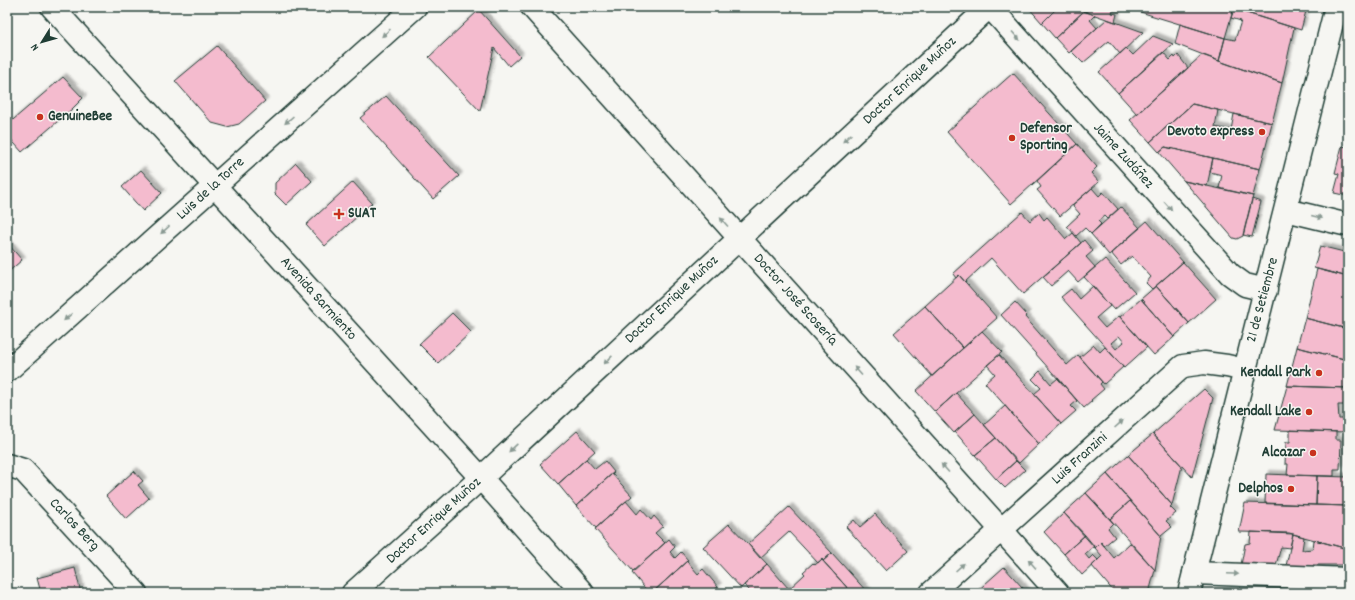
<svg xmlns="http://www.w3.org/2000/svg" width="1355" height="600" viewBox="0 0 1355 600" font-family="Dekko,sans-serif">
  <style>
    .building { fill: #f4bbce; stroke: #1f3d34; fill-rule: evenodd; filter: url(#shadow) }
    .lines { fill: none; stroke-linecap: round; stroke-linejoin: round }
    .street-casing { stroke: #1f3d34; stroke-width: 25 }
    .secondary-casing { stroke: #1f3d34; stroke-width: 25 }
    .street { stroke: #f6f6f2; stroke-width: 22 }
    .secondary { stroke: #f6f6f2; stroke-width: 22 }
    .oneway { fill: #8a9a93 }
    .poi-dot { fill: #c8321e; stroke: #f6f6f2; stroke-width: 1.5 }
    .labels { text-anchor: middle; dominant-baseline: central; stroke-width: 3; stroke-linejoin: round; paint-order: stroke }
    .street-label { font-size: 15px; fill: #1f3d34; stroke: #f6f6f2 }
    .poi-label { font-size: 15px; font-weight: bold; fill: #1f3d34; stroke: #f6f6f2; text-anchor: end }
  </style>
  <defs>
    <filter id="shadow"><feDropShadow dx="3.5" dy="-3.5" stdDeviation="1" flood-color="#0004"/></filter>
  </defs>
  <rect width="100%" height="100%" fill="#f6f6f2"/>
  <filter id="ink" filterUnits="userSpaceOnUse"><feTurbulence type="fractalNoise" baseFrequency=".025" numOctaves="2"/><feDisplacementMap in="SourceGraphic" scale="8" xChannelSelector="R" yChannelSelector="G"/><feConvolveMatrix kernelMatrix="1 2 1 2 8 2 1 2 1" color-interpolation-filters="sRGB"/></filter>
  <g filter="url(#ink)">
    <path class="building" d="M1028,7H1058L1042,23Z
      M1058,7H1072L1084,11L1055,38L1042,23Z
      M1072,7H1114L1112,13L1117,14L1115,22Z
      M1124,7H1234L1225,38Z
      M1234,7H1307L1301,30L1234,9Z
      M1234,9L1294,28L1282,83L1219,61L1225,38L1235,40L1241,21L1231,18Z
      M479,10L520,56L509,66L494,48L480,111L429,57Z
      M1084,11L1095,15L1090,20L1097,28L1069,53L1055,38Z
      M1107,19L1143,32L1120,54L1109,41L1083,63L1071,51Z
      M1180,24L1225,38L1219,61L1175,44Z
      M1153,36L1173,44L1118,93L1099,72L1126,48L1133,55Z
      M217,46L265,101L239,124L227,127L212,123L175,81Z
      M1163,52L1170,60L1174,56L1175,58L1178,55L1188,68L1137,114L1118,93Z
      M1202,55L1282,83L1272,123L1192,104L1150,142L1130,120Z
      M1013,73L1077,144L1011,204L947,132Z
      M63,77L83,98L72,109L22,152L7,135V125Z
      M386,96L459,176L433,199L360,118Z
      M1192,104L1218,110L1215,127L1231,130L1234,114L1272,123L1260,169L1165,147L1159,152L1150,142Z
      M1348,140V196L1334,193L1339,174L1335,173L1342,146L1347,147Z
      M1077,144L1097,167L1091,173L1099,182L1060,216L1037,190L1041,187L1037,181Z
      M1165,147L1213,158L1207,186L1184,181L1159,152Z
      M1213,158L1260,169L1253,196L1219,188L1222,175L1210,172Z
      M296,163L312,181L286,205L275,194V183Z
      M141,170L162,193L143,211L122,187Z
      M1184,181L1253,196L1243,236L1237,239L1233,238Z
      M353,182L372,203L325,246L306,225Z
      M1092,188L1099,196L1103,192L1118,209L1107,219L1104,216L1098,221L1101,224L1091,234L1085,228L1076,236L1067,226L1080,214L1072,205Z
      M1252,199L1261,202L1252,237L1243,235Z
      M1121,207L1140,228L1109,255L1091,234Z
      M1022,212L1030,221L1039,213L1044,220L1047,217L1066,239L1073,233L1081,243L1023,294L991,258L965,282L959,275L956,278L953,274Z
      M1147,221L1183,262L1152,289L1146,283L1151,277L1132,256L1121,265L1111,253Z
      M1084,240L1093,251L1086,257L1095,267L1078,282L1068,271L1051,286L1043,277Z
      M8,244L22,260L7,273V245Z
      M1320,246L1348,253V277L1314,268Z
      M1105,259L1135,292L1114,310L1084,277Z
      M1183,262L1216,299L1189,323L1156,286Z
      M1317,269L1348,277L1347,329L1305,318Z
      M959,275L997,318L963,348L925,306Z
      M1093,286L1110,306L1096,318L1105,328L1119,316L1147,347L1124,368L1061,297L1071,289L1079,299ZM1119,336L1124,342L1116,349L1111,343Z
      M1156,286L1189,323L1174,337L1141,299Z
      M1141,299L1174,337L1154,355L1120,317Z
      M1015,302L1027,315L1025,317L1067,365L1078,355L1102,382L1100,384L1104,389L1091,400L1092,401L1084,408L1001,315Z
      M925,306L963,348L932,376L894,333Z
      M452,313L471,332L438,363L419,344Z
      M1305,318L1348,329V360L1297,347Z
      M982,331L1002,352L935,412L916,391Z
      M1094,345L1100,352L1105,347L1123,367L1104,384L1080,357Z
      M1297,347L1348,360V388L1287,386Z
      M999,355L1061,424L1039,444L985,383L995,374L987,365Z
      M1040,371L1051,384L1058,378L1077,401L1071,406L1076,411L1061,424L1034,394L1041,388L1032,379Z
      M1287,386L1348,388L1347,405H1338L1339,419H1348V432L1275,430Z
      M1204,389L1213,398L1192,477L1153,434Z
      M956,393L975,414L954,433L935,412Z
      M1005,406L1039,444L1019,463L984,425Z
      M975,414L996,438L975,455L955,432Z
      M1290,430L1336,432V440H1341L1340,469H1334V476L1287,475L1288,464H1285L1286,442H1290Z
      M577,431L595,451L558,484L540,464Z
      M1153,434L1182,466L1172,505L1128,455Z
      M996,438L1016,461L996,479L975,455Z
      M1128,455L1172,505L1170,507L1176,513L1166,521L1172,527L1161,536L1107,474Z
      M586,459L595,469L605,461L614,472L576,506L558,484Z
      M1016,461L1025,470L1005,488L996,479Z
      M134,471L143,481L138,485L149,498L126,519L106,496Z
      M612,474L632,496L596,528L576,506Z
      M1107,474L1130,501L1110,519L1086,493Z
      M1266,474L1317,476L1316,505L1265,503Z
      M1317,476L1348,477V506L1316,505Z
      M1086,493L1113,523L1108,528L1115,537L1104,546L1101,542L1095,548L1064,513Z
      M626,501L637,514L641,509L651,520L654,516L663,526L655,533L665,543L633,571L595,529Z
      M1130,501L1161,536L1155,570L1110,519Z
      M1245,503L1348,506V549L1289,533L1239,532Z
      M789,507L832,553L823,561L822,559L818,563L789,532L760,558L748,544Z
      M1064,513L1085,535L1064,554L1044,532Z
      M875,514L908,551L886,571L846,527L854,520L860,527Z
      M729,524L767,564L741,588L703,547Z
      M1251,532L1293,534L1290,548L1281,547L1276,565H1241L1245,544L1250,543Z
      M1293,534L1304,537L1302,550L1313,549L1314,540L1348,549V565H1313L1314,567L1286,566Z
      M1085,535L1094,546L1085,554L1089,559L1093,555L1098,560L1082,575L1064,554Z
      M669,539L675,547L670,552L675,558L681,552L688,560L652,593H649L632,573Z
      M1101,542L1114,558L1130,543L1155,570L1149,593H1115L1092,566L1102,556L1095,548Z
      M832,553L868,593H852L823,561Z
      M822,559L823,561L852,593H793L789,589L805,574L803,572L813,563L815,565Z
      M687,561L698,574L703,569L718,587L714,590L717,593H655L653,592Z
      M767,564L789,589L785,593H752L744,585Z
      M1004,567L1022,587L1014,593H975Z
      M75,568L81,593H41L37,578Z
      M1022,587L1027,593H1014Z
      M789,589L793,593H785Z"/>
    <g class="lines">
      <defs>
        <path id="street" d="M532,7L1058,593
          M990,7L1230,274L1245,285L1266,290
          M1286,210L1348,225
          M7,371L415,7
          M7,465L23,470L136,593
          M1194,573L1348,579
          M353,593L481,478L989,7
          M931,593L1183,366L1204,363L1227,366L1245,370"/>
        <path id="secondary" d="M52,7L481,478L583,593
          M1189,593L1336,7"/>
      </defs>
      <use href="#street" class="street-casing"/>
      <use href="#secondary" class="secondary-casing"/>
      <use href="#street" class="street"/>
      <use href="#secondary" class="secondary"/>
    </g>
    <defs><path id="oneway-solid" d="M-6-.8H1V-3.2L6.5 0L1 3.2V.8H-6Z"/></defs>
    <g class="oneway">
      <use href="#oneway-solid" transform="translate(386 33) rotate(138)"/>
      <use href="#oneway-solid" transform="translate(1016 36) rotate(48)"/>
      <use href="#oneway-solid" transform="translate(289 120) rotate(138)"/>
      <use href="#oneway-solid" transform="translate(847 138) rotate(137)"/>
      <use href="#oneway-solid" transform="translate(1168 206) rotate(48)"/>
      <use href="#oneway-solid" transform="translate(1317 217) rotate(14)"/>
      <use href="#oneway-solid" transform="translate(724 222) rotate(-132)"/>
      <use href="#oneway-solid" transform="translate(165 230) rotate(138)"/>
      <use href="#oneway-solid" transform="translate(68 317) rotate(138)"/>
      <use href="#oneway-solid" transform="translate(608 360) rotate(137)"/>
      <use href="#oneway-solid" transform="translate(858 371) rotate(-132)"/>
      <use href="#oneway-solid" transform="translate(1119 424) rotate(-42)"/>
      <use href="#oneway-solid" transform="translate(513 448) rotate(137)"/>
      <use href="#oneway-solid" transform="translate(945 468) rotate(-132)"/>
      <use href="#oneway-solid" transform="translate(1032 564) rotate(-132)"/>
      <use href="#oneway-solid" transform="translate(960 567) rotate(-42)"/>
      <use href="#oneway-solid" transform="translate(1233 574) rotate(3)"/>
    </g>
  </g>
  <g class="poi-dot">
    <circle cx="40" cy="117" r="4"/>
    <circle cx="1262" cy="132" r="4"/>
    <circle cx="1012" cy="138" r="4"/>
    <path d="M337 208h4v4h4v4h-4v4h-4v-4h-4v-4h4z"/>
    <circle cx="1319" cy="373" r="4"/>
    <circle cx="1309" cy="412" r="4"/>
    <circle cx="1313" cy="453" r="4"/>
    <circle cx="1291" cy="489" r="4"/>
  </g>
  <g class="labels">
    <g class="street-label">
      <text transform="translate(910 81) rotate(-43)">Doctor Enrique Muñoz</text>
      <text transform="translate(1123 156) rotate(48)">Jaime Zudáñez</text>
      <text transform="translate(211 189) rotate(-42)">Luis de la Torre</text>
      <text transform="translate(318 299) rotate(48)">Avenida Sarmiento</text>
      <text transform="translate(672 300) rotate(-43)">Doctor Enrique Muñoz</text>
      <text transform="translate(795 300) rotate(48)">Doctor José Scosería</text>
      <text transform="translate(1263 300) rotate(-75)">21 de Setiembre</text>
      <text transform="translate(1080 459) rotate(-42)">Luis Franzini</text>
      <text transform="translate(434 521) rotate(-42)">Doctor Enrique Muñoz</text>
      <text transform="translate(74 525) rotate(47)">Carlos Berg</text>
    </g>
    <g class="poi-label">
      <text x="48" y="117" text-anchor="start">GenuineBee</text>
      <text x="1020" y="129" text-anchor="start">Defensor<tspan x="1020" dy="17">Sporting</tspan></text>
      <text x="1254" y="132">Devoto express</text>
      <text x="348" y="214" text-anchor="start">SUAT</text>
      <text x="1311" y="373">Kendall Park</text>
      <text x="1301" y="412">Kendall Lake</text>
      <text x="1305" y="453">Alcazar</text>
      <text x="1283" y="489">Delphos</text>
    </g>
  </g>
  <rect width="1355" height="600" fill="none" stroke="#f6f6f2" stroke-width="24"/>
  <rect x="12" y="12" width="1331" height="576" fill="none" stroke="#1f3d34" stroke-width="1.5" filter="url(#ink)"/>
  <g transform="translate(42 42) rotate(233)" stroke="#f6f6f2" stroke-width="3" paint-order="stroke">
  <path d="M0-3L7 15L0 10L-7 15Z" fill="#1f3d34"/>
  <text y="-6" font-size="11" font-weight="bold" text-anchor="middle" fill="#1f3d34">N</text>
  </g>
</svg>
